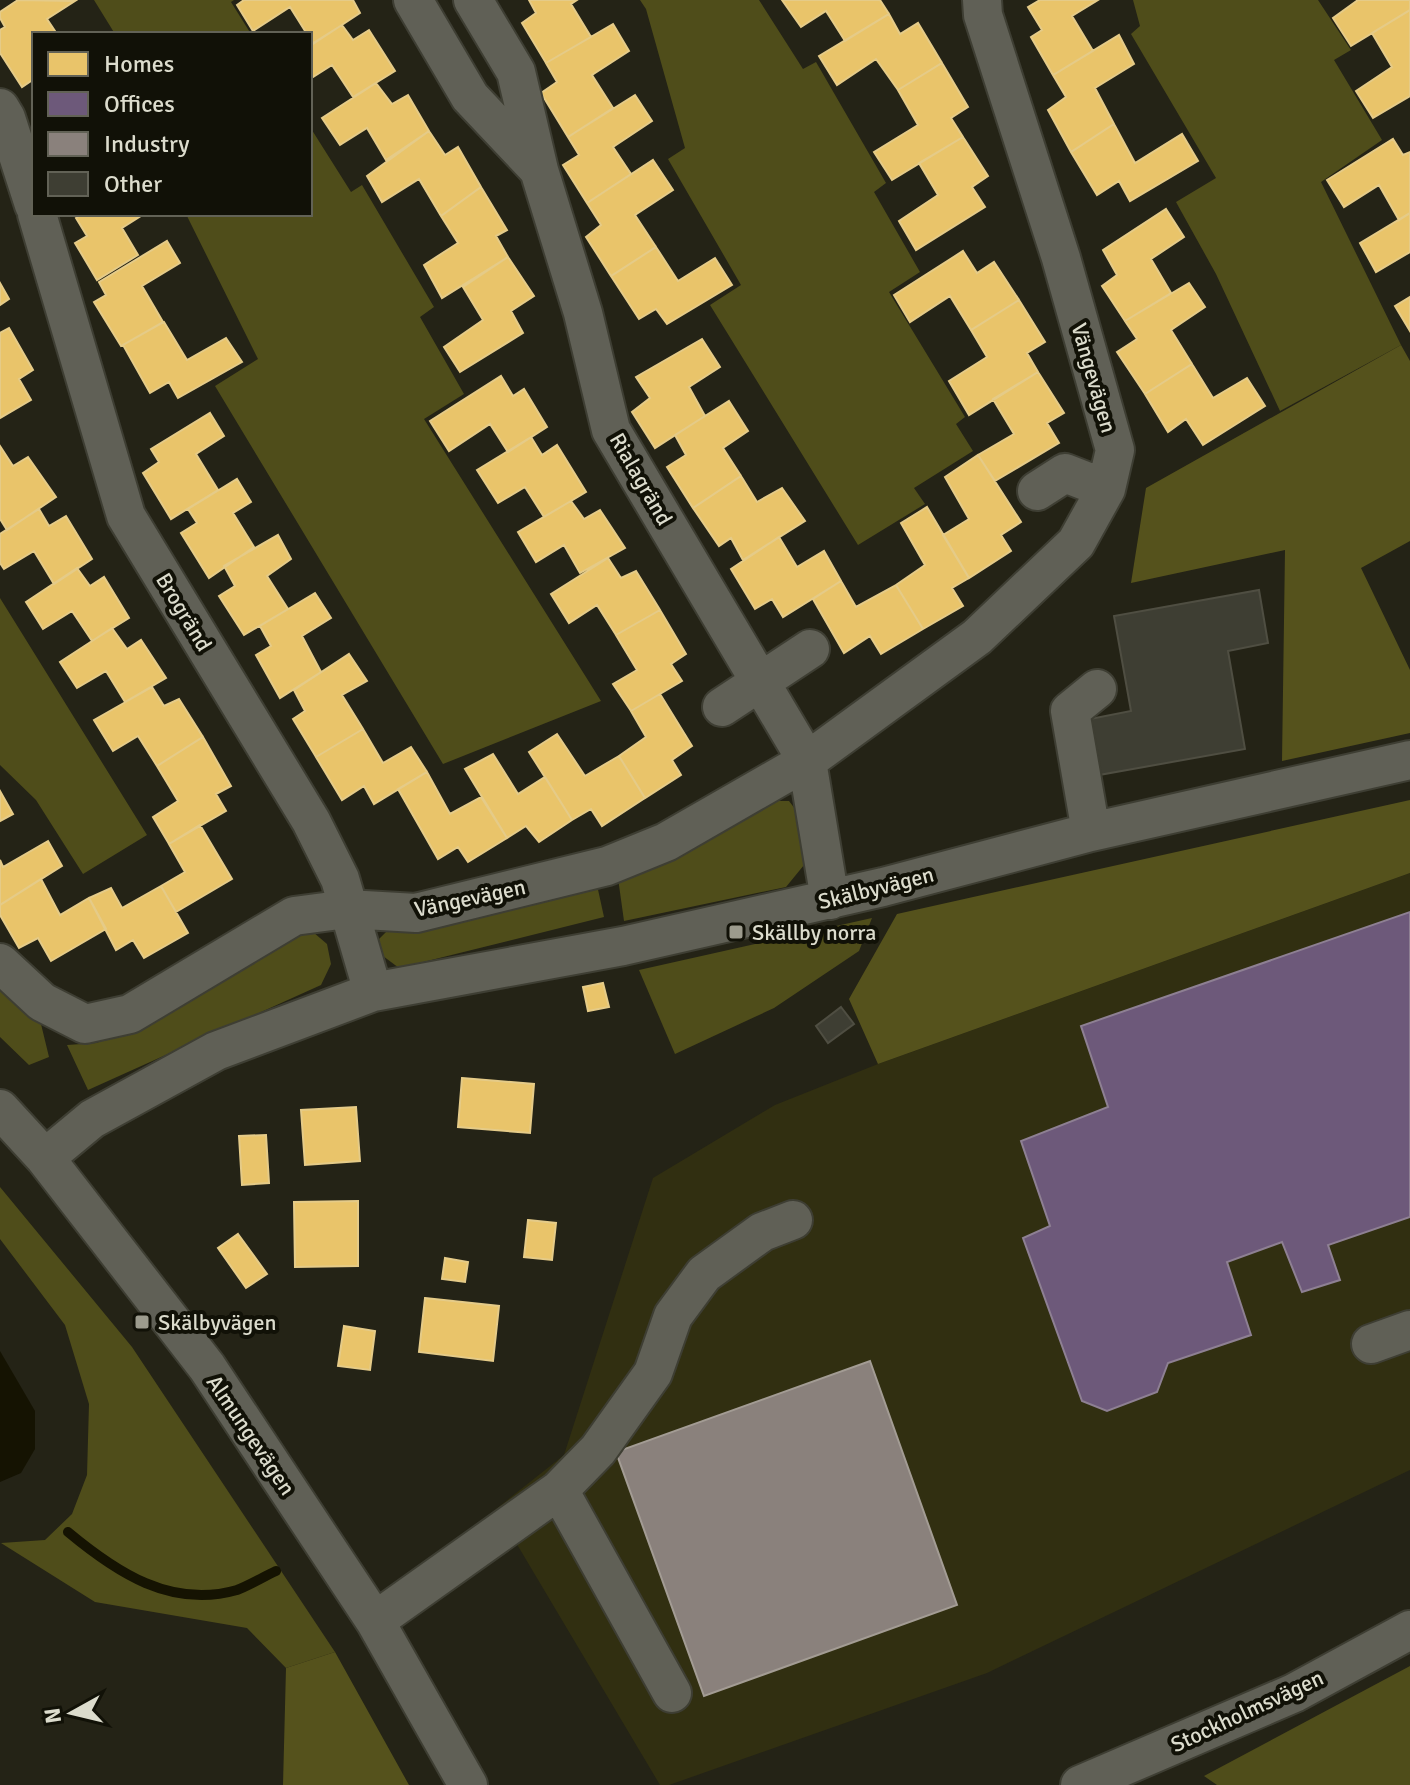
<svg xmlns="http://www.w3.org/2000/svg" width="1410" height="1785" viewBox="0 0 1410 1785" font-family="Signika,sans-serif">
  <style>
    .built { fill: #312f11 }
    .green { fill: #4f4d1a }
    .forest { fill: #55521c }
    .water { fill: #151302 }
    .homes { fill: #e9c46a; stroke: #e5cb88; stroke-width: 2 }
    .offices { fill: #6d597a; stroke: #8e8093; stroke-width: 2 }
    .industry { fill: #8a817c; stroke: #a39c94; stroke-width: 2 }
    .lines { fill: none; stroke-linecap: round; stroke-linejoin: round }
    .stream { stroke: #151302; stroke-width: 10 }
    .building { fill: #3e3e33; stroke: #4f4e42; stroke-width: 2 }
    .minor-casing { stroke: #3e3e33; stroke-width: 42 }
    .minor { stroke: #606056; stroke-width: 38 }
    .poi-dot { fill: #9c9b8d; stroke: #111107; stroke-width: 3 }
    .labels { text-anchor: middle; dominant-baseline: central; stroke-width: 8; stroke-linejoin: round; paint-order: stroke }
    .street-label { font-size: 22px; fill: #dcdccd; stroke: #111107 }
    .poi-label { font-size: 22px; fill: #dcdccd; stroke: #111107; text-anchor: start }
  </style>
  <rect width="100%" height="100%" fill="#242316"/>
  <path class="built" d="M1410,873V1470L987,1673L669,1785H660L496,1509L564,1455L653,1178L775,1105L878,1064Z"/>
  <path class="green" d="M94,0H234L231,2L251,34H115Z
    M640,0H759L803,69L816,62L886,183L874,192L920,272L889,292L965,417L956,424L973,451L914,488L925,504L858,545L710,305L741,285L668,159L685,148L646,9Z
    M1133,0H1318L1351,50L1334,60L1382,140L1321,182L1401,345L1280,411L1216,274L1176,202L1216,178L1131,34L1140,26Z
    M310,127L351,192L362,185L434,307L420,317L464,394L424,419L601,701L443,764L215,386L258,359L186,214H310Z
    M0,598L147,835L83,874L36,800L0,765Z
    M760,801H789L802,818L804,865L786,887L624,921L618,878Z
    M597,885L604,917L399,968L383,956L379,939L391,927Z
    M872,918L859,951L774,1008L675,1054L639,970Z
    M313,932L327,944L331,964L321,985L88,1090L67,1045L96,1043L125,1033L289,939Z
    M0,987L41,1024L49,1057L29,1065L0,1037Z
    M0,1187L132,1347L335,1652L286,1668L247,1628L95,1602L1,1543L45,1540L72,1514L87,1475L89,1404L65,1325L0,1239Z
    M1410,1666V1785H1217L1204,1776Z"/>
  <path class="forest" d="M1401,345L1410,361V541L1361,568L1410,670V733L1282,761L1285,550L1131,583L1146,488Z
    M1410,800V873L878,1064L849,999L897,914Z
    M335,1652L409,1785H283L286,1668Z"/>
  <path class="water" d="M0,1351L35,1411V1449L21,1473L0,1482Z"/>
  <path class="homes" d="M18,0L75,1L47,19L57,34H34V79L22,87L0,53V30L5,27L0,18V12Z
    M244,0H353L360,13L313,44L310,34H307L290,7L253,31L237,5Z
    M529,0H577L571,4L591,37L546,63L522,23L536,13Z
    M782,0H880L889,14L845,41L826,11L801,27Z
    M1040,0H1098L1072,16L1093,51L1053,75L1031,37L1042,30L1028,7Z
    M1358,0H1410V10L1351,46L1333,18Z
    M1410,10V96L1373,118L1356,91L1392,67L1372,33Z
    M889,14L900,34L918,23L942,63L898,90L876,59L837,85L819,56Z
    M613,24L629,51L592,75L613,108L568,137L541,93L557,82L546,63Z
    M342,25L353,40L369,30L395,71L353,97L332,65L310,79V45Z
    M1119,35L1134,64L1095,88L1114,124L1071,152L1048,110L1066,97L1053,75Z
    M942,63L968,107L951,118L963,137L892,180L874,152L918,125L898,90Z
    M376,83L392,104L408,95L429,131L386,160L367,128L340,145L322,118Z
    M635,95L652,121L613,147L631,174L587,203L563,165L579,155L568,137Z
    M1114,124L1135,163L1182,134L1198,161L1130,201L1119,181L1097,195L1071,152Z
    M429,131L445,155L458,147L481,187L441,216L419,179L382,202L367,176Z
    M963,137L988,176L972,187L985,207L916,250L899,221L938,195L919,163Z
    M1393,139L1403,155L1410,152V213L1399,220L1379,185L1344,207L1327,180Z
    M653,160L673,190L635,215L656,247L611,276L586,237L601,225L587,203Z
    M481,187L507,230L496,236L508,257L442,298L424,265L458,243L441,216Z
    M1166,209L1184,237L1151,259L1171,293L1125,321L1102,286L1117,275L1103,250Z
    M1410,213V252L1376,272L1360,243Z
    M82,214H144L122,228L138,255L97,280L75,243L87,236L76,218Z
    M167,241L180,263L142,286L163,322L121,346L94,302L106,295L99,282Z
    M656,247L678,281L715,258L732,285L667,324L656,309L639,319L611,276Z
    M963,251L977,273L994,262L1019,300L971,330L950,296L910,322L894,295Z
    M508,257L534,296L511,311L523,333L460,372L444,347L483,320L463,287Z
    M0,283L9,299L0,305Z
    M1189,283L1205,307L1171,330L1192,364L1145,394L1117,352L1137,339L1125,321Z
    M1410,297V331L1395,306Z
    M1019,300L1045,342L1027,353L1038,372L969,415L949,381L987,357L971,330Z
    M164,322L187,360L226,338L242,362L178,398L169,382L150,393L123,345Z
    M9,328L33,370L19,379L31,400L0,418V333Z
    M702,339L720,367L689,387L705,416L655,448L632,412L650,398L636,377Z
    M1192,364L1213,398L1247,378L1265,406L1203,445L1186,419L1168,432L1145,394Z
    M1038,372L1064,413L1047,423L1059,443L995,481L978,455L1014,434L993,399Z
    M501,376L513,396L524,389L547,427L508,452L490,424L449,451L430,421Z
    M729,401L748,431L723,448L741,476L693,508L667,467L686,455L675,435Z
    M210,413L224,436L196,454L218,490L171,519L143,473L159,462L151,449Z
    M531,437L542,455L557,445L586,492L544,517L525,487L498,503L477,470Z
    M0,446L13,466L28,457L56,497L7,530L0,519Z
    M978,455L1021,522L1001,535L1011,551L969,578L943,535L969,519L945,477Z
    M741,476L757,502L782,488L805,521L743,560L731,538L719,546L693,508Z
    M237,479L251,502L233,513L254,547L209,578L181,533L197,523L188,509Z
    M571,501L584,519L600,510L625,548L580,573L564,545L536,562L518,532Z
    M927,507L969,578L952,588L963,606L923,629L896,585L925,565L901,523Z
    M39,509L49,526L66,516L92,559L54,584L34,551L4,569L0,563V534Z
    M278,535L291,559L267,576L288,609L244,635L219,596L235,586L224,566Z
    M779,537L797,567L824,551L841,581L783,617L772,599L755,609L731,569Z
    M608,558L621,578L636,571L660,610L616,635L597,605L569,623L551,594Z
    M77,568L90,586L104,577L129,618L92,641L72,611L43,629L26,602Z
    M841,581L856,607L896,585L923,629L881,654L870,636L844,653L813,599Z
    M315,593L331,618L302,636L321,672L280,698L256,655L271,646L260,626Z
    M660,610L686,654L671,664L682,681L631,711L613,684L637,670L616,635Z
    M112,628L127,649L141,640L166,678L125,702L106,671L77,688L60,662Z
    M349,654L367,681L342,695L363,729L316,757L293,719L305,711L294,690Z
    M152,687L164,706L179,699L203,737L157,766L138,736L113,751L94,720Z
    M660,694L692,746L672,760L681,775L645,798L619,756L646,737L631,711Z
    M363,729L383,763L411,747L427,772L374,804L364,786L342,800L316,757Z
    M557,734L585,776L619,756L645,798L602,826L591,809L572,820L529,752Z
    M203,737L231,786L216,794L226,811L169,844L153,817L178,801L157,766Z
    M493,754L518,794L545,777L572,820L539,842L526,826L507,838L465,769Z
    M427,772L450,814L481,797L507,838L468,862L458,847L438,859L398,789Z
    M0,791L13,814L0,821Z
    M200,825L232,879L176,912L161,886L185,872L169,844Z
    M48,841L62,866L0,905V860L3,867Z
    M41,879L60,915L89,898L106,929L51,961L38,938L19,948L0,915V905Z
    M161,886L188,933L144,958L133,940L116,950L89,898L111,888L122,908Z
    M603,983L609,1007L588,1011L583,987Z
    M462,1078L534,1084L530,1133L458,1127Z
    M356,1107L360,1161L305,1165L301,1110Z
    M266,1135L269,1183L242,1185L239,1136Z
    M358,1201V1266L295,1267L294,1202Z
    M528,1220L556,1223L552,1260L524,1257Z
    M238,1234L267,1274L246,1288L218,1248Z
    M445,1258L468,1262L465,1282L442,1279Z
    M425,1298L499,1306L493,1361L419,1352Z
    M344,1326L375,1331L370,1370L338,1366Z"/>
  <path class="offices" d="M1410,912V1217L1328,1245L1340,1280L1302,1292L1282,1242L1227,1262L1251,1335L1168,1363L1157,1392L1107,1411L1082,1401L1023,1238L1050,1226L1021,1141L1108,1107L1081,1026Z"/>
  <path class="industry" d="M870,1361L957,1605L704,1696L616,1452Z"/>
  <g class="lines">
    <path class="stream" d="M68,1532C116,1572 171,1609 237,1590C250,1585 263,1577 276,1571"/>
  </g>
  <path class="building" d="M1259,590L1268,643L1228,651L1245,749L1099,775L1090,719L1131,711L1114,616Z
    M841,1007L854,1024L828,1043L816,1026Z"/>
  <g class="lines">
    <defs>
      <path id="minor" d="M413,0L470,97L537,168
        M473,0L516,72L539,170L583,313L611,430L807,761L830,900
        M0,108L6,118L34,205
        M37,214L126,516L311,821L340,879L373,992
        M1037,491L1065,473L1106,489
        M722,707L810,649
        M1091,832L1070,711L1097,689
        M0,963L42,1002L85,1024L130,1014L294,916L347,909L416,913L607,866L666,842L807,761L977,637L1076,543L1106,489L1115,450L1061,258L983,15L982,0
        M0,1109L45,1158L207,1367L375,1621L468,1785
        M45,1158L92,1119L216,1051L373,992L623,946L883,887L1091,832L1410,760
        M1371,1344L1410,1330
        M559,1490L672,1693
        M375,1621L559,1490L598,1450L653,1373L673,1316L704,1274L762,1232L793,1220
        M1080,1785L1294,1693L1410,1630"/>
    </defs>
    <use href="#minor" class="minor-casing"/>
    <use href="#minor" class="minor"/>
  </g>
  <g class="poi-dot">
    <rect x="728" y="924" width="16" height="16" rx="4"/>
    <rect x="134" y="1314" width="16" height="16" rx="4"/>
  </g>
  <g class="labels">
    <g class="street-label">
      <text transform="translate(1094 378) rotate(74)">Vängevägen</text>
      <text transform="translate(641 479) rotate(60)">Rialagränd</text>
      <text transform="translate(184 612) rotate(59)">Brogränd</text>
      <text transform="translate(876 888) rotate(-14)">Skälbyvägen</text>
      <text transform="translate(470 898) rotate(-12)">Vängevägen</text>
      <text transform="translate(251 1435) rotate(56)">Almungevägen</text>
      <text transform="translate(1247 1711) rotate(-25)">Stockholmsvägen</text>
    </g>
    <g class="poi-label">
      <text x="752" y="932">Skällby norra</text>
      <text x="158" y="1322">Skälbyvägen</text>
    </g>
  </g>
  <rect x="32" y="32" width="280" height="184" fill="#111107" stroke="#626256" stroke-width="2"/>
  <rect x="48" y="52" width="40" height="24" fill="#e9c46a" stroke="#626256" stroke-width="2"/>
  <text x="104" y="72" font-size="24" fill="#dcdccd">Homes</text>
  <rect x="48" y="92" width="40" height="24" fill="#6d597a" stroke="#626256" stroke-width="2"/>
  <text x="104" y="112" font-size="24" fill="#dcdccd">Offices</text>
  <rect x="48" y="132" width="40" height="24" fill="#8a817c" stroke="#626256" stroke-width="2"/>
  <text x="104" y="152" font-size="24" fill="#dcdccd">Industry</text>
  <rect x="48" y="172" width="40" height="24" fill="#3e3e33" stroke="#626256" stroke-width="2"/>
  <text x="104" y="192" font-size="24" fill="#dcdccd">Other</text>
  <g transform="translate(72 1713) rotate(262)" stroke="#111107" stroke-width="6" paint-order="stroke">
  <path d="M0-6L14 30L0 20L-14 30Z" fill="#dcdccd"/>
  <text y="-12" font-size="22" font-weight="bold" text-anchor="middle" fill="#dcdccd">N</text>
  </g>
</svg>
